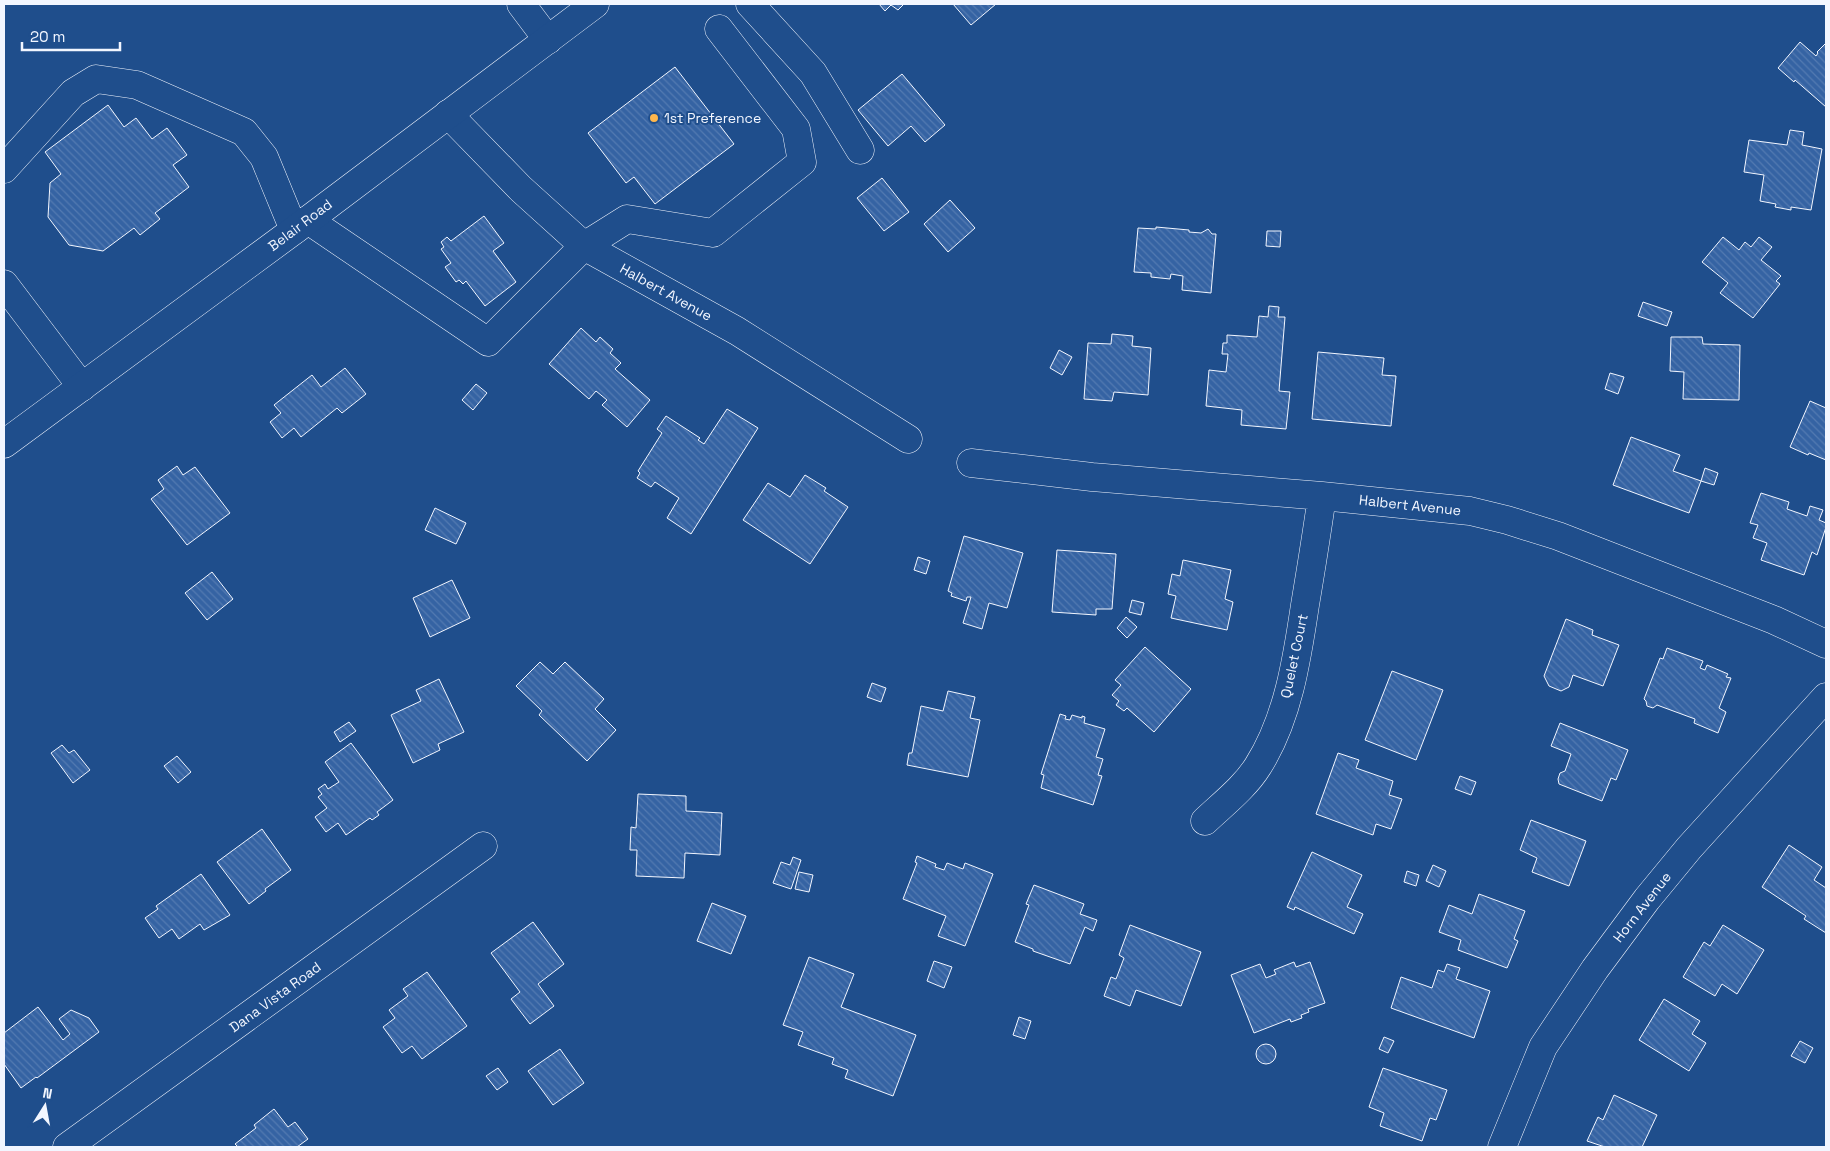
<svg xmlns="http://www.w3.org/2000/svg" width="1830" height="1151" viewBox="0 0 1830 1151" font-family="'Space Grotesk',sans-serif">
  <style>
    .building { fill: url(#building-back-hatch); stroke: #f2f6ff }
    .lines { fill: none; stroke-linecap: round; stroke-linejoin: round }
    .minor-casing { stroke: #f2f6ff; stroke-width: 29 }
    .highway-casing { stroke: #f2f6ff; stroke-width: 29 }
    .minor { stroke: #1f4e8c; stroke-width: 28 }
    .highway { stroke: #1f4e8c; stroke-width: 28 }
    .poi-dot { fill: #ffb74d; stroke: #1f4e8c; stroke-width: 2 }
    .labels { text-anchor: middle; dominant-baseline: central; stroke-width: 4; stroke-linejoin: round; paint-order: stroke }
    .poi-label { font-size: 14px; fill: #f2f6ff; stroke: #1f4e8c; text-anchor: start }
    .street-label { font-size: 14px; fill: #f2f6ff; stroke: #1f4e8c }
  </style>
  <defs>
    <pattern id="building-back-hatch" width="6" height="6" patternUnits="userSpaceOnUse" patternTransform="scale(1.25)"><rect width="6" height="6" fill="#3563a3"/><path d="M-1 5l2 2M0 0l6 6M5-1l2 2" fill="none" stroke="#537ab1"/></pattern>
  </defs>
  <rect width="100%" height="100%" fill="#1f4e8c"/>
  <path class="building" d="M879,4H904L898,10L891,5L885,11Z
    M953,4H996L971,25Z
    M1800,42L1816,56L1818,53L1817,52L1826,43V107L1795,80L1794,82L1778,68Z
    M675,67L734,144L655,204L634,177L626,183L588,133Z
    M902,74L945,125L925,142L911,126L888,146L858,110Z
    M108,105L124,127L136,118L152,139L167,128L187,155L173,165L189,187L155,213L160,219L140,235L134,228L103,251L69,245L48,217L50,183L61,174L45,152Z
    M1790,130L1804,132L1802,145L1822,149L1811,210L1791,207V210L1775,207L1776,204L1760,201L1764,175L1744,172L1749,140L1787,145Z
    M882,178L909,212L884,231L857,198Z
    M950,200L975,228L948,252L924,224Z
    M484,216L504,243L493,251L516,282L485,306L466,281L463,284L459,280L456,282L445,267L451,263L441,249L444,247L441,242L447,237L451,241Z
    M1156,227L1189,230V232L1201,233L1208,229L1212,234H1216L1211,293L1182,290L1183,276L1171,274L1170,279L1151,277V273L1134,272L1138,228L1156,229Z
    M1267,231H1281L1280,247L1266,246Z
    M1723,237L1739,250L1745,242L1751,247L1759,237L1772,247L1761,260L1781,276L1776,281L1780,284L1753,318L1720,293L1728,283L1702,262Z
    M1643,302L1672,312L1667,326L1638,316Z
    M1269,306L1279,307L1278,317H1285L1279,391L1290,392L1286,429L1241,425L1242,410L1206,406L1209,370L1226,372L1228,354H1222L1223,343H1227V335L1257,337L1259,316L1268,317Z
    M581,328L596,342L600,337L613,349L610,353L621,363L615,369L650,400L627,427L602,405L607,400L596,391L589,399L549,364Z
    M1112,334L1133,336L1132,346L1151,348L1148,395L1114,392L1112,401L1084,399L1088,343L1111,344Z
    M1671,337H1702L1703,344L1740,345L1739,400L1683,399L1684,372L1670,371Z
    M1059,350L1072,357L1062,375L1050,368Z
    M1318,352L1384,358L1382,375L1396,376L1391,426L1312,419Z
    M345,368L366,394L342,413L337,408L301,437L294,428L282,438L270,422L281,413L274,405L312,375L321,387Z
    M1610,373L1624,377L1618,394L1605,389Z
    M476,384L487,393L473,410L462,400Z
    M1810,401L1826,408V460L1809,453L1808,455L1790,447Z
    M727,409L758,428L691,534L667,518L679,498L655,482L651,487L637,478L640,473L638,471L662,433L657,429L666,416L700,438L698,440L704,444Z
    M1631,437L1680,455L1673,471L1701,481L1689,513L1613,485Z
    M177,466L183,475L195,467L230,513L187,545L151,499L164,489L158,480Z
    M1705,468L1718,473L1714,485L1701,481Z
    M805,475L826,488L824,491L848,507L810,564L743,520L768,483L790,497Z
    M1761,493L1789,502L1787,509L1807,516L1810,506L1823,510L1819,520L1826,523V527L1817,555L1812,552L1804,575L1761,560L1767,543L1753,538L1758,525L1750,523Z
    M435,508L466,523L456,544L425,530Z
    M964,536L1023,553L1007,608L989,603L982,629L963,623L971,597H967L966,601L951,596L952,593L948,591Z
    M1057,550L1116,554L1112,609H1096V615L1052,612Z
    M918,557L930,561L926,574L914,570Z
    M1183,560L1231,570L1225,599L1233,602L1227,630L1171,618L1176,596L1168,594L1172,574L1180,576Z
    M212,572L233,599L207,620L185,593Z
    M452,580L470,618L430,637L413,598Z
    M1132,600L1144,603L1141,615L1129,612Z
    M1126,617L1137,627L1127,638L1117,628Z
    M1566,619L1593,630L1592,635L1619,645L1603,686L1573,675L1569,687L1561,691L1549,686L1544,676Z
    M1145,647L1191,689L1154,732L1127,708L1124,711L1116,705L1119,701L1112,695L1121,685L1115,680Z
    M1667,648L1703,661L1700,668L1705,670L1707,665L1728,674L1726,677L1731,678L1719,708L1726,712L1718,733L1694,723L1695,719L1657,705L1653,708L1647,706L1646,701L1644,699L1660,658L1663,659Z
    M540,662L553,674L565,662L604,699L595,709L616,730L587,761L539,715L542,711L516,686Z
    M1392,671L1443,690L1416,760L1365,740Z
    M439,679L464,732L438,744L440,750L413,763L391,715L421,701L416,690Z
    M872,683L886,688L881,702L867,697Z
    M948,691L975,697L970,718L980,720L968,777L907,765L909,753H912L921,706L943,711Z
    M1060,714L1066,716L1065,719L1070,720L1072,715L1082,718V716L1085,717L1084,723L1105,729L1096,757L1103,759L1098,775L1102,776L1093,805L1041,788L1044,775L1041,774Z
    M349,722L356,731L340,742L334,732Z
    M1560,723L1628,750L1616,780L1611,778L1602,801L1559,784L1558,779L1560,773L1565,771L1571,754L1551,746Z
    M351,743L393,800L377,812L379,815L372,820L370,818L346,835L338,823L326,832L315,817L327,808L318,797L322,794L318,789L325,784L328,789L339,782L325,762Z
    M62,745L69,753L74,750L90,770L73,783L51,753Z
    M1338,753L1359,760L1356,768L1393,781L1389,795L1402,799L1391,829L1376,824L1373,835L1316,814Z
    M177,756L191,772L178,783L164,766Z
    M1460,776L1476,782L1471,795L1455,789Z
    M638,794L686,796V811L722,813L720,855L685,853L684,878L636,876L637,850H630L631,827L636,828Z
    M1531,820L1586,841L1569,886L1532,872L1537,858L1520,850Z
    M262,829L291,870L265,889L266,891L249,904L217,862Z
    M1789,845L1822,867L1814,880L1826,888V933L1804,919L1806,916L1762,887Z
    M1312,852L1362,875L1347,907L1363,914L1354,934L1295,907L1294,910L1287,907Z
    M917,856L936,864L935,867L944,870L947,863L963,869L965,863L993,874L965,946L938,936L946,916L903,899L917,863L915,862Z
    M793,857L801,860L791,889L773,883L781,862L790,865Z
    M1433,865L1446,871L1439,887L1426,881Z
    M1407,871L1419,875L1416,886L1404,882Z
    M799,872L813,875L809,892L795,889Z
    M201,874L230,915L204,930L200,924L179,939L172,929L159,938L145,918L158,909L156,906Z
    M1034,885L1084,904L1080,914L1097,920L1093,931L1085,927L1070,964L1033,951V949L1015,942L1029,905L1026,904Z
    M1479,894L1525,911L1514,939L1518,941L1507,968L1458,950L1461,940L1439,932L1449,905L1472,914Z
    M712,903L746,916L731,954L697,941Z
    M533,922L564,964L538,984L554,1006L530,1024L511,999L520,992L491,953Z
    M1130,925L1201,952L1181,1006L1136,990L1130,1006L1104,996L1111,977L1116,979L1124,958L1119,955Z
    M1723,925L1764,950L1737,994L1722,984L1715,996L1683,977L1704,942L1710,946Z
    M809,957L854,974L841,1007L916,1035L893,1096L845,1078L848,1070L832,1064L834,1058L798,1045L803,1032L783,1025Z
    M934,961L952,967L944,988L927,981Z
    M1294,962L1296,967L1310,962L1325,1003L1308,1009L1309,1012L1301,1015L1302,1018L1291,1022L1290,1019L1254,1033L1231,975L1260,964L1266,978L1276,974L1274,970Z
    M1447,964L1460,968L1456,979L1490,991L1474,1038L1391,1008L1401,977L1432,988L1438,970L1444,972Z
    M427,972L467,1026L422,1059L412,1046L402,1053L383,1027L395,1018L389,1010L408,996L403,989Z
    M1664,999L1700,1021L1692,1034L1706,1043L1689,1071L1639,1040Z
    M38,1007L63,1040L70,1034L59,1019L71,1010L89,1018L99,1032L37,1078L36,1077L21,1088L4,1064V1033Z
    M1019,1017L1031,1021L1025,1039L1013,1035Z
    M1384,1037L1394,1041L1388,1053L1379,1049Z
    M1800,1041L1813,1048L1805,1063L1791,1056Z
    M1256 1054a10 10 0 1 1 20 0a10 10 0 1 1-20 0Z
    M560,1049L584,1083L553,1105L528,1071Z
    M498,1068L508,1082L497,1090L486,1076Z
    M1383,1068L1447,1090L1436,1120L1430,1118L1422,1141L1380,1126L1384,1113L1369,1107Z
    M1614,1095L1657,1115L1642,1147H1605L1587,1141L1598,1117L1603,1120Z
    M274,1109L288,1127L295,1122L308,1139L297,1147H238L235,1144L256,1128L254,1125Z"/>
  <g class="lines">
    <defs>
      <path id="minor" d="M521,4L548,40
        M750,4L813,73L860,150
        M448,114L521,189L584,246L737,331L908,439
        M4,169L73,93L96,79L137,85L244,132L264,157L294,230
        M308,220L488,342L584,246L627,219L713,233L802,162L796,129L719,29
        M4,284L82,387
        M971,463L1092,477L1322,496L1470,511L1507,520L1558,536L1774,620L1826,644
        M1205,821C1223,804 1245,787 1258,766C1288,719 1297,659 1305,605C1311,569 1317,532 1322,496
        M67,1147L483,846
        M1502,1147L1543,1047L1595,969L1647,899L1689,848L1826,697"/>
      <path id="highway" d="M4,444L308,220L595,4"/>
    </defs>
    <use href="#minor" class="minor-casing"/>
    <use href="#highway" class="highway-casing"/>
    <use href="#minor" class="minor"/>
    <use href="#highway" class="highway"/>
  </g>
  <circle class="poi-dot" cx="654" cy="118" r="5"/>
  <g class="labels">
    <g class="poi-label">
      <text x="664" y="118">1st Preference</text>
    </g>
    <g class="street-label">
      <text transform="translate(300 225) rotate(-37)">Belair Road</text>
      <text transform="translate(666 292) rotate(29)">Halbert Avenue</text>
      <text transform="translate(1410 505) rotate(6)">Halbert Avenue</text>
      <text transform="translate(1294 656) rotate(-78)">Quelet Court</text>
      <text transform="translate(1642 907) rotate(-52)">Horn Avenue</text>
      <text transform="translate(275 997) rotate(-36)">Dana Vista Road</text>
    </g>
  </g>
  <rect width="1830" height="1151" fill="none" stroke="#f2f6ff" stroke-width="10"/>
  <g transform="translate(45 1106) rotate(11)" stroke="#1f4e8c" stroke-width="4" paint-order="stroke">
  <path d="M0-4L9 19L0 12L-9 19Z" fill="#f2f6ff"/>
  <text y="-8" font-size="14" font-weight="bold" text-anchor="middle" fill="#f2f6ff">N</text>
  </g>
  <path d="M22 42v8h98v-8" fill="none" stroke="#f2f6ff" stroke-width="2.5"/>
  <text x="30" y="42" font-size="15" fill="#f2f6ff" stroke="#1f4e8c" stroke-width="4" paint-order="stroke">20 m</text>
</svg>
